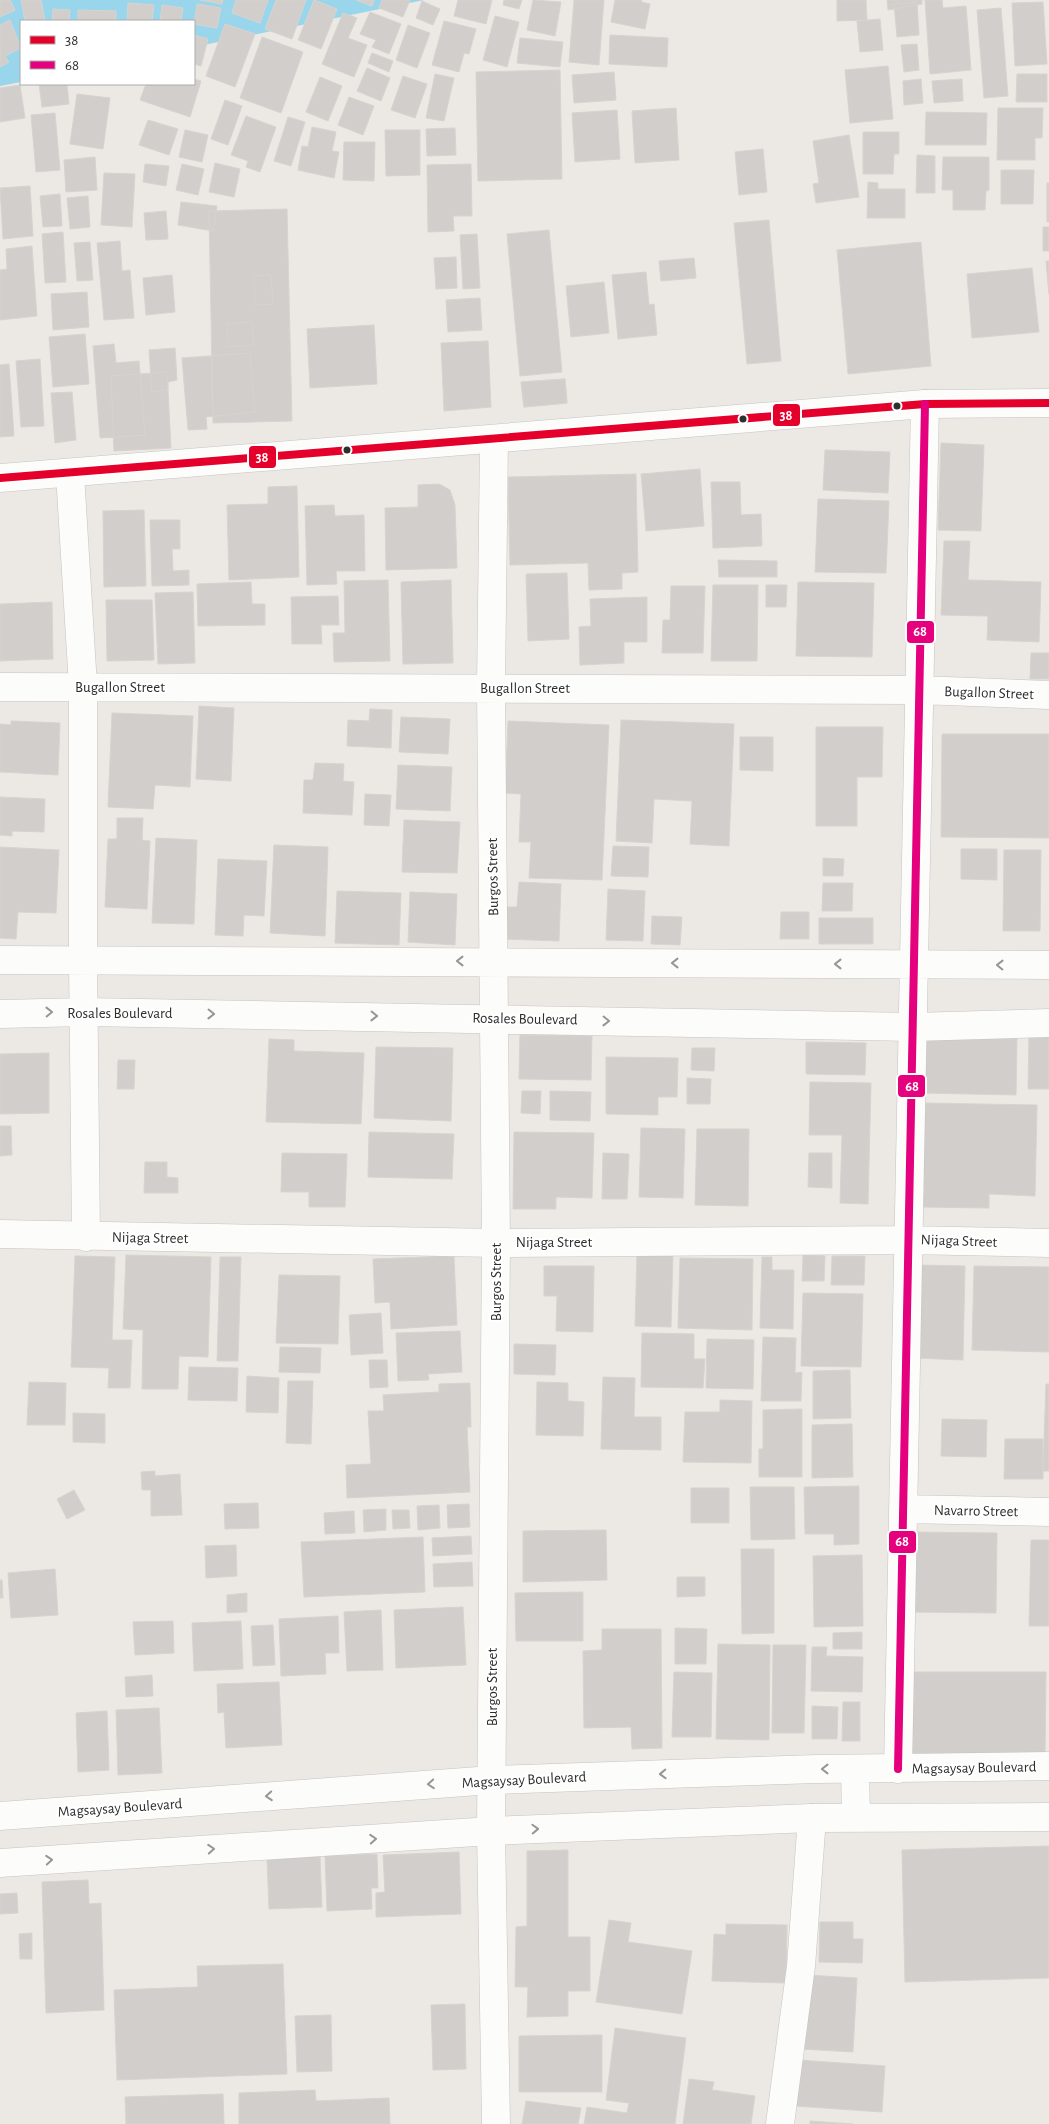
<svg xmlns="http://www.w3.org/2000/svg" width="1049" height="2124" viewBox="0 0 1049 2124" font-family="'Alegreya Sans',sans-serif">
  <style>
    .water { fill: #99d6ec }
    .building { fill: #d1cecb; stroke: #d7d4d0 }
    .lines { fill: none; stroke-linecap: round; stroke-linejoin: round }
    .minor-casing { stroke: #c5c4c5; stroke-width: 29 }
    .tertiary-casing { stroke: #c5c4c5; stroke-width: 29 }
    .secondary-casing { stroke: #c5c4c5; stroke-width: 29 }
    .minor { stroke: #fcfcfb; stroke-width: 28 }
    .tertiary { stroke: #fcfcfb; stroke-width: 28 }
    .secondary { stroke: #fcfcfb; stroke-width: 28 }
    .bus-1-casing { stroke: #fff; stroke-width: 11 }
    .bus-2-casing { stroke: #fff; stroke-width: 11 }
    .bus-1 { stroke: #e4002b; stroke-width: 8 }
    .bus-2 { stroke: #e5007d; stroke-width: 8 }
    .oneway { stroke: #959594 }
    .bus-dot { fill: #2e2e2e; stroke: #fff; stroke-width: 2 }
    .labels { text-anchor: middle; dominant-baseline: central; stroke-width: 4; stroke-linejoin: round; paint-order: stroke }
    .street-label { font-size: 15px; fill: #2e2e2e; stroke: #fff }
    .line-badge { stroke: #fff; stroke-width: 2 }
    .badge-label { font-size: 14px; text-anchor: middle; font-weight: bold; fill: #fff }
  </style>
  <rect width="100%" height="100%" fill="#ece8e4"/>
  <path class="water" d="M0,0H424L194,47V21H21V82L0,86Z"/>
  <path class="building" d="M0,0H10L15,10L0,17Z
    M21,0H41L45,21H25Z
    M200,0H223L222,4Z
    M236,0H268L260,23L232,13Z
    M276,0H306L292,39L265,29Z
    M314,0L337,9L321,49L298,40Z
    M356,0H374L372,6Z
    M382,0H410L403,17L379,8Z
    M458,0H492L486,24L454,16Z
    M504,0H522L519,9L503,5Z
    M533,0L561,2L555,36L527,30Z
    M574,0H604L599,65L569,62Z
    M615,0H642L641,2L650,4L645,29L611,22Z
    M837,0H866L867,20L837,21Z
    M887,0H922V4L888,10Z
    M925,0H942L943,8L966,6L971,70L930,74Z
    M422,1L440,9L433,25L416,18Z
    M917,2L919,35L897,37L894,4Z
    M1043,2L1047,64L1015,66L1012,3Z
    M128,3L154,5L152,21H127Z
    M197,4L221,8L217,28L194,24Z
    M162,5L183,8L181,21H160Z
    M1001,8L1008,96L984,98L977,10Z
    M53,9L70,10L69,21H52Z
    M78,10L116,11V21H78Z
    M370,12L401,24L389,54L372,47L376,40L360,34Z
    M343,13L357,18L348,38L367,45L354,77L322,64Z
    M495,16L519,22L507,67L483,60Z
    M880,19L883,50L860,52L857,21Z
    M10,20L21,48L5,56L9,62L0,67V25Z
    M444,21L476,29L469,54L464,53L459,72L432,65Z
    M225,24L255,34L235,87L206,76Z
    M408,25L430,33L417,68L396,60Z
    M194,35L208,39L201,66L194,64Z
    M610,35L668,38L667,67L609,64Z
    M262,37L303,52L281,113L240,98Z
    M520,38L563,42L560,67L517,63Z
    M917,44L919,70L904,72L901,45Z
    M372,53L393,61L389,72L368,63Z
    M888,66L893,119L850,123L845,70Z
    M367,68L390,78L381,101L357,91Z
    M560,70L562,179L478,181L476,72Z
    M614,72L616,100L574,103L572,75Z
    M435,74L454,78L444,121L426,118Z
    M1017,74H1047V102H1016Z
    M403,76L427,84L415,118L391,110Z
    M320,77L342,86L328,121L306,112Z
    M194,79L201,81L190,117L140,100L146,84H194Z
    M921,79L923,103L904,105L903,81Z
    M962,79L963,101L934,103L932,81Z
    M39,84H67L69,104L42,107Z
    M20,85L25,118L0,122V88Z
    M77,94L110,98L103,149L70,144Z
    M349,97L374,106L363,135L338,125Z
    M225,100L242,106L228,145L211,139Z
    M676,108L679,160L635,163L632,111Z
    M998,108H1043L1042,138H1035V160H997Z
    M617,110L620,159L575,162L572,113Z
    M926,112L987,113L986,145H925Z
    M55,113L60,170L36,172L31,115Z
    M246,116L276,127L260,172L246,167L248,161L231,155Z
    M288,117L305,122L291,166L274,161Z
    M148,120L178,129L169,155L139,145Z
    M312,127L336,132L332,151L339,152L334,178L298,170L302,146L308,147Z
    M455,128L456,155L427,156L426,129Z
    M185,130L208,135L202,162L179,157Z
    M385,130H420V175L386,176Z
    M863,132H899V154H894L893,174H863Z
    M849,135L859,197L816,203L813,184L819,183L813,141Z
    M344,142H375L374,181L343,180Z
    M763,149L767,192L739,195L735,152Z
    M917,155L935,156V193H916Z
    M95,157L97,190L66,192L64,160Z
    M943,157H989V190L986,191L985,210H953V190H942Z
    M215,163L240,169L234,197L209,192Z
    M145,164L169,166L166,186L143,182Z
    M182,164L204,169L198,195L176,190Z
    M471,164L472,216H453L454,231L428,232L427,165Z
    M1001,170H1034L1033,204H1001Z
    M104,173L135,174L132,227L101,225Z
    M868,182L878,183V189H905V218H867Z
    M1047,183H1049V222H1047Z
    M30,186L33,236L3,239L0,188Z
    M60,194L62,226L43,227L40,196Z
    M88,196L90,227L70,229L67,198Z
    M181,202L217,206L213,231L178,225Z
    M287,209L292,421L213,423L209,211Z
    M166,211L168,239L146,240L144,213Z
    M769,220L781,361L747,364L734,223Z
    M1043,227H1049V251H1043Z
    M549,230L562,372L520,376L507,234Z
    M63,232L66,282L45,283L42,234Z
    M477,234L480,288L463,289L460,235Z
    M120,241L122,271L130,270L134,318L104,320L97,243Z
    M90,242L93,280L77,281L74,243Z
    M921,242L931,366L848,374L837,250Z
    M32,246L37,316L0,320V270L7,269L6,249Z
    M456,257L457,288L436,289L434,258Z
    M694,258L696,278L661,281L659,261Z
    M1046,261H1049V294L1048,284Z
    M1032,268L1039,332L972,338L967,274Z
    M646,272L649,305L654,304L657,335L618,339L612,275Z
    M172,275L175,312L146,315L143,278Z
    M271,275L273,304L255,305L254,276Z
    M604,282L609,333L571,337L566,286Z
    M87,292L89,327L53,330L51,294Z
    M480,298L482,330L448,332L446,300Z
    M252,322L254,345L228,347L227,324Z
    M374,325L377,384L310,388L307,329Z
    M85,334L89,384L53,387L49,337Z
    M488,341L491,407L444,411L441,343Z
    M114,344L116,363L139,361L145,435L100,438L93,346Z
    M175,348L177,380L168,382V390L152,392L149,350Z
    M250,353L255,412L206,417L207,429L188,430L182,358Z
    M40,359L44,426L21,427L16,361Z
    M9,364L14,436L0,437V365Z
    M167,372L171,448L114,451L111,376Z
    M565,379L567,403L524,407L521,382Z
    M565,379L567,403L524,407L521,382Z
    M72,392L76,440L55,443L51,393Z
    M941,443L984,445L981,531L938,530Z
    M825,450L890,452L888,493L823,490Z
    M700,469L704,526L646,531L641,474Z
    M636,474L638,572L622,573V589L589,590L588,563L510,565L508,477Z
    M711,482H740L741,515L761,514L762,546L713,548Z
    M439,484L450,490L455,505L457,568L386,570L385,508L418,507V485Z
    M297,486L299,577L229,580L227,505L268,504V487Z
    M818,499L889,501L886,573L815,572Z
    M334,505L335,516L364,515L365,571H336L337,584L307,585L305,506Z
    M144,510L146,586L104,587L103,511Z
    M150,520H180V549H172L173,571L189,570V585L152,586Z
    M944,541H970L968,580L1041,582L1039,642L987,640L988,616L941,615Z
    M718,560L777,561V577H719Z
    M567,573L569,639L528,641L526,574Z
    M388,580L390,661L334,662L333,633H345L344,581Z
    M451,580L453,663L403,664L401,582Z
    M251,582L252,604H265V625L198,626L197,584Z
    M798,582L874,583L872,657L796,656Z
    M713,585H758L757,661H711Z
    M766,585H787L786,607H766Z
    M671,586H705L703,653H662L663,620H670Z
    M193,592L195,663L158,664L155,593Z
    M338,596L339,625H321L322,644H292L291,597Z
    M647,597V642H624V663L580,665L579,627L591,626L590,599Z
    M106,600H152L154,660L107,661Z
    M52,602L53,659L0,661V604Z
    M1031,653H1049V679H1030Z
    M199,706L234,708L231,781L196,779Z
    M370,709L392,710L391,748L347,746L348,720L369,721Z
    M112,713L193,716L190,787L155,785L153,809L108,807Z
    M401,717L450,719L448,754L399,752Z
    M621,720L734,724L729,846L690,844L692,801L654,799L652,843L616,841Z
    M11,721L60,723L58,775L0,772V724L11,725Z
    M508,721L609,725L602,880L529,878L531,842H519L521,794L505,793Z
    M816,727H883L882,777H857V826H816Z
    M942,734H1049V838L941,837Z
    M740,737H773V771L740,770Z
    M315,763L344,764L343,781L354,782L352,815L303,813L304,780H313Z
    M398,765L452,767L450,811L396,809Z
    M365,794L391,795L389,826L364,825Z
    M0,797L45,799L44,832L12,831V836L0,835Z
    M117,818H143L142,840L150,841L147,909L105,907L108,839H117Z
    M404,820L460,822L457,873L402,872Z
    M156,838L197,840L194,924L152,923Z
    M274,845L328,847L325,936L270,933Z
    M613,846L649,847L648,877L611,876Z
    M0,847L59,850L56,913L18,912L16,939L0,938Z
    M961,849H997V880L961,879Z
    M1004,850H1041L1040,931H1003Z
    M823,858L844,859L843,876H823Z
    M218,859L267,861L264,916L244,915L243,936L215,935Z
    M519,882L561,884L559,941L504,939L505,907H517Z
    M823,883H853L852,911H822Z
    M608,889L645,891L643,941L606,940Z
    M337,891L401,893L399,945L335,943Z
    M410,892L457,894L455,945L408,942Z
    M781,912H809V939H780Z
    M652,916L682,917L680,945L651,944Z
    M819,918H873V944H819Z
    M520,1035L592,1036L591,1080L519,1079Z
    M1029,1035H1049V1089H1028Z
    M923,1036L1017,1037L1016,1095L922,1093Z
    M269,1039L294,1040V1051L364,1053L361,1124L266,1122Z
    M806,1042L866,1043L865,1075L806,1074Z
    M376,1047L453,1048L451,1121L374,1118Z
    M692,1048H715L714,1071L691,1070Z
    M49,1053V1113L0,1114V1054Z
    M606,1057L678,1058L677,1097H658V1115L606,1114Z
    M118,1060H135L134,1089H117Z
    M687,1078L711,1079L710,1104H687Z
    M810,1082L871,1083L868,1204L840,1203L842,1135H809Z
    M522,1091H541L540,1114L521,1113Z
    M550,1091L591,1092L590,1121L550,1120Z
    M925,1103L1037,1105L1035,1196L989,1194V1208L922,1207Z
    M0,1126H11L12,1155L0,1156Z
    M641,1128L685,1129L683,1198L639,1197Z
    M697,1129H749L748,1206L695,1205Z
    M369,1132L454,1134L452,1179L368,1177Z
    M514,1132L594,1133L592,1198L556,1197V1209H513Z
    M282,1153L347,1154L345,1207H309V1192H281Z
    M603,1153L629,1154L627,1199H602Z
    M809,1153H832V1188L808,1187Z
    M145,1162H167V1177L178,1178V1193H144Z
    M637,1254H673L671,1327L635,1326Z
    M126,1255L211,1257L208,1357L179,1356L178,1389H142L143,1330L123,1329Z
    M803,1255L825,1256L824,1281H802Z
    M75,1256L115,1257L112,1340H132L130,1388H108L109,1368L71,1367Z
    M454,1256L457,1325L391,1329L390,1302L375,1303L373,1259Z
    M832,1256H865L864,1285H831Z
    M220,1257H241L238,1361H217Z
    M762,1257H772V1270H794L793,1329L760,1328Z
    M680,1258L753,1259L752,1330L678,1328Z
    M918,1265L965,1266L963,1360L915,1358Z
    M544,1266H594L593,1332L556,1331L557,1296H544Z
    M974,1266L1049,1267V1352L972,1350Z
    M279,1275L340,1276L338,1344L276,1343Z
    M803,1293L863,1294L861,1367L801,1366Z
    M381,1313L383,1353L351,1355L349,1315Z
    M460,1331L462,1372L428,1374L429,1380L398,1381L396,1333Z
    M642,1333L694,1334V1359H705L703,1388L641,1387Z
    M763,1337L796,1338L795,1373L802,1372L801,1401H761Z
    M707,1339L754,1340L753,1389L706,1388Z
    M514,1344L556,1345L555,1375L514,1374Z
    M280,1347L321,1348L320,1373L279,1372Z
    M369,1360H387L388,1387L370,1388Z
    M189,1367L238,1368L237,1401L188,1400Z
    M850,1370L851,1418L813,1419V1371Z
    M247,1376L279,1378L278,1413L246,1412Z
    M603,1377L635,1378L634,1417H661V1450L601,1449Z
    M288,1381H313L311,1444L286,1443Z
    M29,1382L66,1383L65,1425H27Z
    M537,1382L568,1383V1401L584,1402L583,1436L536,1435Z
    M470,1383L471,1427H467L470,1492L347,1498L346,1465L371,1464L368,1411H384L383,1395L439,1392V1384Z
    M1046,1384H1049V1471H1043Z
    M720,1400L752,1401L751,1463L683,1462L685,1412H720Z
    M802,1409V1477H759V1449H763V1410Z
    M73,1413L105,1414V1443L73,1442Z
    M942,1419L987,1420L986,1457L941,1456Z
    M852,1424L853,1477L812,1478V1425Z
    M1005,1439H1043V1479H1004Z
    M155,1471V1476L180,1474L182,1515L151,1516V1490H142L141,1472Z
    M859,1486V1544L834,1545V1534H805L804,1487Z
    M750,1487H794L795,1539L751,1540Z
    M691,1488H729V1523H691Z
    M74,1490L85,1510L67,1519L57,1499Z
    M258,1503L259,1528L225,1529L224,1504Z
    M469,1504L470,1527L448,1528L447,1505Z
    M439,1505L440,1528L418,1530L417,1506Z
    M386,1509V1530L364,1532L363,1510Z
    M392,1510H409L410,1528L393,1529Z
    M354,1511L355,1533L325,1534L324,1513Z
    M606,1530L607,1580L523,1582V1531Z
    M911,1532L997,1533L996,1613L910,1612Z
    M471,1536L472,1554L433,1556L432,1538Z
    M423,1537L425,1592L304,1597L301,1542Z
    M1031,1540H1049V1626H1029Z
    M236,1545L237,1576L206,1578L205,1546Z
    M741,1549H774V1633L742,1634Z
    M862,1555L863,1626L814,1627L813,1556Z
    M472,1562L473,1586L434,1587L433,1564Z
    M55,1569L58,1615L11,1618L8,1573Z
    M677,1577H705V1596L677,1597Z
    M0,1580H2L3,1598H0Z
    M583,1592V1641H516L515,1593Z
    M247,1593V1612L227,1613V1595Z
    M463,1607L466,1665L396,1668L394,1610Z
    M381,1610L383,1670L347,1671L344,1612Z
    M338,1616L339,1653H325L326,1674L281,1676L279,1619Z
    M173,1621L174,1653L135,1655L133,1622Z
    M241,1621L243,1669L194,1671L192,1623Z
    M273,1625L275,1665L253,1666L251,1626Z
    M675,1628L707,1629L706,1664H675Z
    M602,1629H661L662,1748L632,1749L631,1727L584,1728L583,1651L602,1650Z
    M862,1632V1649H833V1633Z
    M718,1644L770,1645L769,1740L716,1739Z
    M773,1645H806L804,1733H772Z
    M812,1647H827L826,1656L863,1657L862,1692L811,1691Z
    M674,1672L712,1673L711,1737H672Z
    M909,1672H1046L1045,1755L907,1759Z
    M152,1675L153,1696L126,1697L125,1677Z
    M279,1682L282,1745L226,1748L224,1712L218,1713L217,1684Z
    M843,1702H860V1741H842Z
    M812,1706L838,1707L837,1739H812Z
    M159,1708L162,1773L118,1775L116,1710Z
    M107,1711L109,1770L78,1772L76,1713Z
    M1049,1846V1978L905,1982L902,1850Z
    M568,1850V1937H590V1991H568V2016L527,2017L528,1987H515L516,1927L527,1926V1851Z
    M459,1852L461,1914L376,1917V1893L385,1892L383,1855Z
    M377,1854L378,1888H371L372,1909L327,1911L325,1856Z
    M320,1856L322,1907L269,1909L267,1858Z
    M88,1880L89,1904L101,1903L104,2010L46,2013L42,1882Z
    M17,1893L18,1913L0,1914V1894Z
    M609,1920L631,1923L628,1942L692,1951L682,2014L596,2002Z
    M820,1922H853V1939H863L862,1963L819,1962Z
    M726,1924L787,1925L786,1983L712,1981L714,1934L726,1935Z
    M32,1933V1959H20L19,1934Z
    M283,1964L287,2074L117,2080L114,1990L198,1987L197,1966Z
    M807,1975L857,1978L853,2052L802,2049Z
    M465,2004L466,2069L433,2070L431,2005Z
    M331,2015L332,2071L297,2072L295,2016Z
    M615,2028L686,2038L675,2124H584L587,2107L627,2113L629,2103L606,2100Z
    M602,2035V2092H519V2036Z
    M798,2060L885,2066L882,2112L795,2106Z
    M689,2079L714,2082L712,2090L755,2096L751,2124H683Z
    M315,2090L316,2101L389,2098L390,2124H239V2093Z
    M223,2094L224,2124H126L125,2097Z
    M526,2101L581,2108L578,2124H522Z
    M810,2121L853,2124H810Z"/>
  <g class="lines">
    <defs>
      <path id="minor" d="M494,440L491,688L496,1243L491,1831L496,2124
        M70,474L83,686V959L86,1237
        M0,687L920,690L1049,695
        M0,960L1049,965
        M0,1014L85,1012L913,1027L1049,1023
        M0,1234L496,1243L908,1240L1049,1243
        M903,1509L1049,1512
        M898,1769L925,404
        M780,2124L801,1966L812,1818"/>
      <path id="tertiary" d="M855,1769L856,1818
        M0,1816L492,1780L817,1769L1049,1766
        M0,1863L491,1831L812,1818L1049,1817"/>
      <path id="secondary" d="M0,478L925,404L1049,403"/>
    </defs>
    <use href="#minor" class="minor-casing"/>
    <use href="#tertiary" class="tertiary-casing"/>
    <use href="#secondary" class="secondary-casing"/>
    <use href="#minor" class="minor"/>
    <use href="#tertiary" class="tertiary"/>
    <use href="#secondary" class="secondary"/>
    <defs>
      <path id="bus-1" d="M0,478L925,404L1049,403"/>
      <path id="bus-2" d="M898,1769L925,404"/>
    </defs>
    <use href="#bus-1" class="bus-1-casing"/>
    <use href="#bus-2" class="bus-2-casing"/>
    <use href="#bus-1" class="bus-1"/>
    <use href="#bus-2" class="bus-2"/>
  </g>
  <defs><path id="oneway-chevron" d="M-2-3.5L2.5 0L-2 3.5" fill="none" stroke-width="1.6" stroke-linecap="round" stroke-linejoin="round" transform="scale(1.25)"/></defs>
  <g class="oneway">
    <use href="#oneway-chevron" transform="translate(460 961) rotate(-180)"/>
    <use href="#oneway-chevron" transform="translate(675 963) rotate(-180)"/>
    <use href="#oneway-chevron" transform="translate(838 964) rotate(-180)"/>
    <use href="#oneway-chevron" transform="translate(1000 965) rotate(-179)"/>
    <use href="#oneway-chevron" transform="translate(49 1012) rotate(-1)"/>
    <use href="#oneway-chevron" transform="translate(211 1014) rotate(1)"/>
    <use href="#oneway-chevron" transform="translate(374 1016) rotate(1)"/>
    <use href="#oneway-chevron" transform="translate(606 1021) rotate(1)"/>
    <use href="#oneway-chevron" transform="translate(825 1769) rotate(-180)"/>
    <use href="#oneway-chevron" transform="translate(663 1774) rotate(178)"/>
    <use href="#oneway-chevron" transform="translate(431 1784) rotate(176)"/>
    <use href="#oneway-chevron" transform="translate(269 1796) rotate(176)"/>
    <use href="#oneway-chevron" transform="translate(535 1829) rotate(-2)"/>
    <use href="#oneway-chevron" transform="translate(373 1839) rotate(-4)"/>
    <use href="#oneway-chevron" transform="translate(211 1849) rotate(-4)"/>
    <use href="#oneway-chevron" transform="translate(49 1860) rotate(-4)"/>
  </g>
  <g class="bus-dot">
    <circle cx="897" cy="406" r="4.5"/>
    <circle cx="743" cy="419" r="4.5"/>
    <circle cx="347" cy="450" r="4.5"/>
  </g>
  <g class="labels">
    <g class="street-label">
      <text x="120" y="687">Bugallon Street</text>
      <text x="525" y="688">Bugallon Street</text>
      <text transform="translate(989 693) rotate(2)">Bugallon Street</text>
      <text transform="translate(493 877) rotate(-91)">Burgos Street</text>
      <text x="120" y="1013">Rosales Boulevard</text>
      <text transform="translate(525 1019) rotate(1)">Rosales Boulevard</text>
      <text transform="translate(150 1238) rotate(1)">Nijaga Street</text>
      <text transform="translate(959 1241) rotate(2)">Nijaga Street</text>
      <text x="554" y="1242">Nijaga Street</text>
      <text transform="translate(496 1282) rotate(-90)">Burgos Street</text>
      <text transform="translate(976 1511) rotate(1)">Navarro Street</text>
      <text transform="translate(492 1687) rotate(-90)">Burgos Street</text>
      <text transform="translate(974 1768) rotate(-1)">Magsaysay Boulevard</text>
      <text transform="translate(524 1780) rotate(-3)">Magsaysay Boulevard</text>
      <text transform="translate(120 1808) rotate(-4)">Magsaysay Boulevard</text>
    </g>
  </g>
  <g class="line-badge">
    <rect x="772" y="403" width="29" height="24" rx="5" fill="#e4002b"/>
    <rect x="248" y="445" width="29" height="24" rx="5" fill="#e4002b"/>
    <rect x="906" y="620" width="29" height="24" rx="5" fill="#e5007d"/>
    <rect x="897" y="1074" width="29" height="24" rx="5" fill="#e5007d"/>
    <rect x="888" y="1530" width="29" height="24" rx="5" fill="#e5007d"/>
  </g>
  <g class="badge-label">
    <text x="786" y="420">38</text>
    <text x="262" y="462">38</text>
    <text x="920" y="636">68</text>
    <text x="912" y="1091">68</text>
    <text x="902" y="1546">68</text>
  </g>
  <rect x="20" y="20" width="175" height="65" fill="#ffffff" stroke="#ababab"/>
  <rect x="30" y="36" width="25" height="8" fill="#e4002b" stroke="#ababab"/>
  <text x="65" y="45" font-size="15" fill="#2e2e2e">38</text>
  <rect x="30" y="61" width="25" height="8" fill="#e5007d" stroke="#ababab"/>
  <text x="65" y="70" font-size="15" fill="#2e2e2e">68</text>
</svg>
